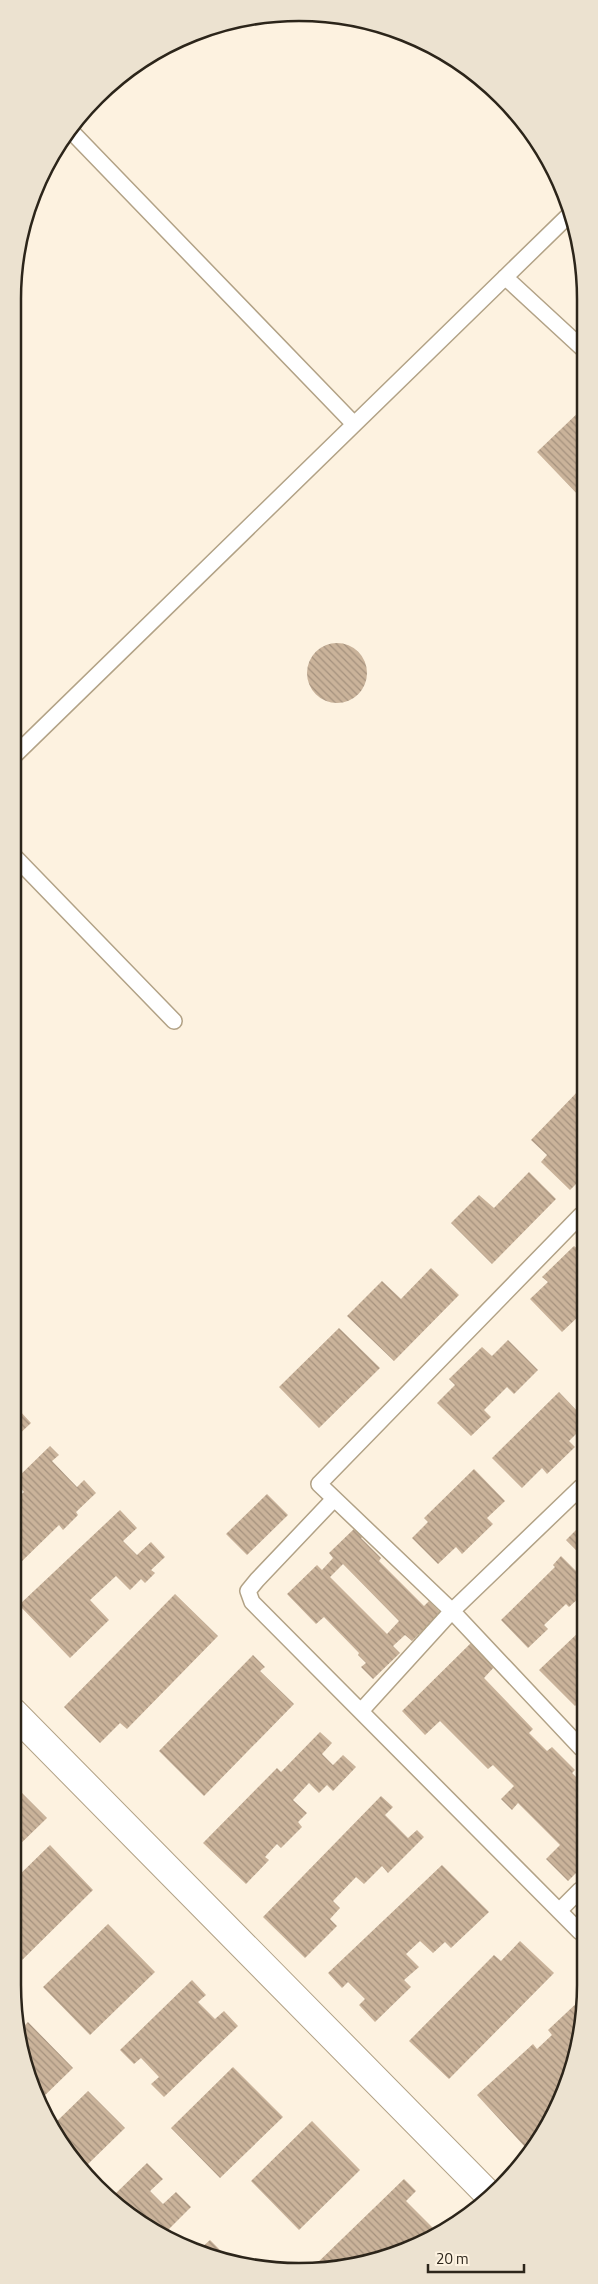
<svg xmlns="http://www.w3.org/2000/svg" width="598" height="2284" viewBox="0 0 598 2284" font-family="'Titillium Web',sans-serif">
  <style>
    .building { fill: url(#building-back-hatch); fill-rule: evenodd }
    .lines { fill: none; stroke-linecap: round; stroke-linejoin: round }
    .lane-casing { stroke: #b2a286; stroke-width: 18 }
    .street-casing { stroke: #b2a286; stroke-width: 30 }
    .lane { stroke: #fff; stroke-width: 15 }
    .street { stroke: #fff; stroke-width: 28 }
    .rim { fill: none; stroke: #2c251a; stroke-width: 2.5 }
  </style>
  <defs>
    <pattern id="building-back-hatch" width="6" height="6" patternUnits="userSpaceOnUse" patternTransform="scale(1.25)"><rect width="6" height="6" fill="#cab39a"/><path d="M-1 5l2 2M0 0l6 6M5-1l2 2" fill="none" stroke="#a4917d"/></pattern>
  </defs>
  <rect width="100%" height="100%" fill="#fdf2e0"/>
  <path class="building" d="M583,408V500L537,452Z
    M307 673a30 30 0 1 1 60 0a30 30 0 1 1-60 0Z
    M582,1087V1178L570,1190L541,1162L547,1155L531,1140Z
    M529,1172L556,1199L492,1264L451,1223L479,1195L494,1208Z
    M574,1246L579,1250L581,1248V1314L562,1332L530,1299L548,1282L542,1277Z
    M431,1268L459,1295L394,1361L347,1316L382,1281L401,1299Z
    M339,1328L380,1368L319,1428L279,1387Z
    M508,1340L538,1370L514,1394L507,1387L484,1410L491,1417L471,1436L437,1403L455,1385L449,1379L482,1347L492,1356Z
    M559,1392L581,1415V1429L569,1441L575,1447L547,1474L542,1468L522,1488L492,1458Z
    M19,1410L31,1423L14,1439V1414Z
    M50,1446L59,1455L52,1461L77,1487L84,1480L96,1493L76,1512L78,1515L63,1530L59,1525L18,1565L22,1569L14,1577V1501L24,1492L14,1481Z
    M474,1469L505,1501L487,1518L493,1524L462,1554L456,1547L438,1564L412,1538L428,1522L424,1518Z
    M267,1494L288,1515L247,1555L226,1534Z
    M120,1510L137,1528L123,1541L137,1555L151,1542L165,1557L151,1570L155,1573L145,1583L141,1579L130,1590L116,1576L90,1600L109,1620L70,1658L19,1605Z
    M581,1525V1555L566,1540Z
    M355,1528L364,1536L361,1538L381,1558L379,1561L424,1606L429,1601L441,1613L412,1641L405,1635L393,1646L400,1653L373,1679L361,1667L366,1663L358,1655L359,1653L324,1617L316,1624L287,1594L317,1565L322,1570L333,1558L329,1553ZM343,1564L399,1621L387,1634L330,1577Z
    M561,1556L581,1576V1596L569,1607L566,1604L544,1625L548,1629L528,1648L501,1620L555,1567L553,1565Z
    M175,1594L218,1636L127,1729L120,1723L100,1743L64,1707Z
    M581,1630V1700L575,1706L539,1670Z
    M473,1641L496,1665L484,1678L533,1729L529,1733L547,1751L552,1747L575,1770L572,1773L580,1781V1869L568,1881L546,1859L560,1845L518,1803L512,1810L501,1799L514,1786L493,1765L488,1769L440,1721L425,1735L402,1711Z
    M253,1655L265,1667L260,1671L294,1704L204,1796L159,1751Z
    M320,1732L332,1743L322,1754L333,1765L343,1755L356,1767L333,1791L327,1785L319,1793L309,1783L293,1800L307,1813L298,1822L302,1827L281,1848L277,1844L265,1857L269,1860L246,1884L203,1843L277,1768L281,1772Z
    M13,1784L47,1818L13,1851Z
    M381,1796L393,1807L385,1815L408,1838L417,1830L424,1837L388,1873L382,1866L364,1884L356,1877L333,1901L340,1908L330,1919L337,1926L305,1958L263,1917Z
    M50,1845L93,1890L13,1969V1881Z
    M442,1865L489,1912L451,1948L445,1942L433,1953L420,1941L406,1954L419,1967L404,1980L411,1987L375,2022L359,2005L365,1999L348,1982L342,1988L328,1973Z
    M108,1924L155,1972L90,2035L43,1987Z
    M520,1941L554,1973L449,2079L409,2041L494,1955L501,1961Z
    M192,1980L206,1995L198,2002L215,2019L224,2011L238,2026L164,2097L151,2084L159,2077L141,2058L134,2064L120,2050Z
    M580,2000V2041L547,2128L526,2148L477,2095L533,2044L537,2049L552,2035L548,2030Z
    M28,2022L73,2068L39,2101L34,2094L21,2029Z
    M233,2067L283,2117L220,2178L171,2128Z
    M88,2091L125,2128L86,2166L73,2152L71,2154L53,2125Z
    M312,2121L360,2170L299,2230L251,2181Z
    M147,2163L163,2179L150,2191L163,2204L176,2192L191,2207L163,2235L113,2196Z
    M404,2179L416,2191L406,2201L433,2228L423,2237L373,2262L312,2268Z
    M210,2240L226,2256L200,2249Z"/>
  <g class="lines">
    <defs>
      <path id="lane" d="M70,130L354,424
        M505,277L583,349
        M16,754L570,214
        M16,858L174,1021
        M334,1499L257,1580L248,1591L252,1602L580,1932
        M361,1711L452,1611L581,1487
        M581,1748L452,1611L319,1484L581,1215
        M559,1911L580,1890"/>
      <path id="street" d="M13,1712L489,2195"/>
    </defs>
    <use href="#lane" class="lane-casing"/>
    <use href="#street" class="street-casing"/>
    <use href="#lane" class="lane"/>
    <use href="#street" class="street"/>
  </g>
  <path d="M0 0H598V2284H0ZM299 21H299A278 278 0 0 1 577 299V1985A278 278 0 0 1 299 2263H299A278 278 0 0 1 21 1985V299A278 278 0 0 1 299 21Z" fill="#ece2d0" fill-rule="evenodd"/>
  <path class="rim" d="M299 21H299A278 278 0 0 1 577 299V1985A278 278 0 0 1 299 2263H299A278 278 0 0 1 21 1985V299A278 278 0 0 1 299 21Z"/>
  <path d="M428 2264v8h96v-8" fill="none" stroke="#2c251a" stroke-width="2.5"/>
  <text x="436" y="2264" font-size="15" fill="#2c251a" stroke="#fdf2e0" stroke-width="4" paint-order="stroke">20 m</text>
</svg>
